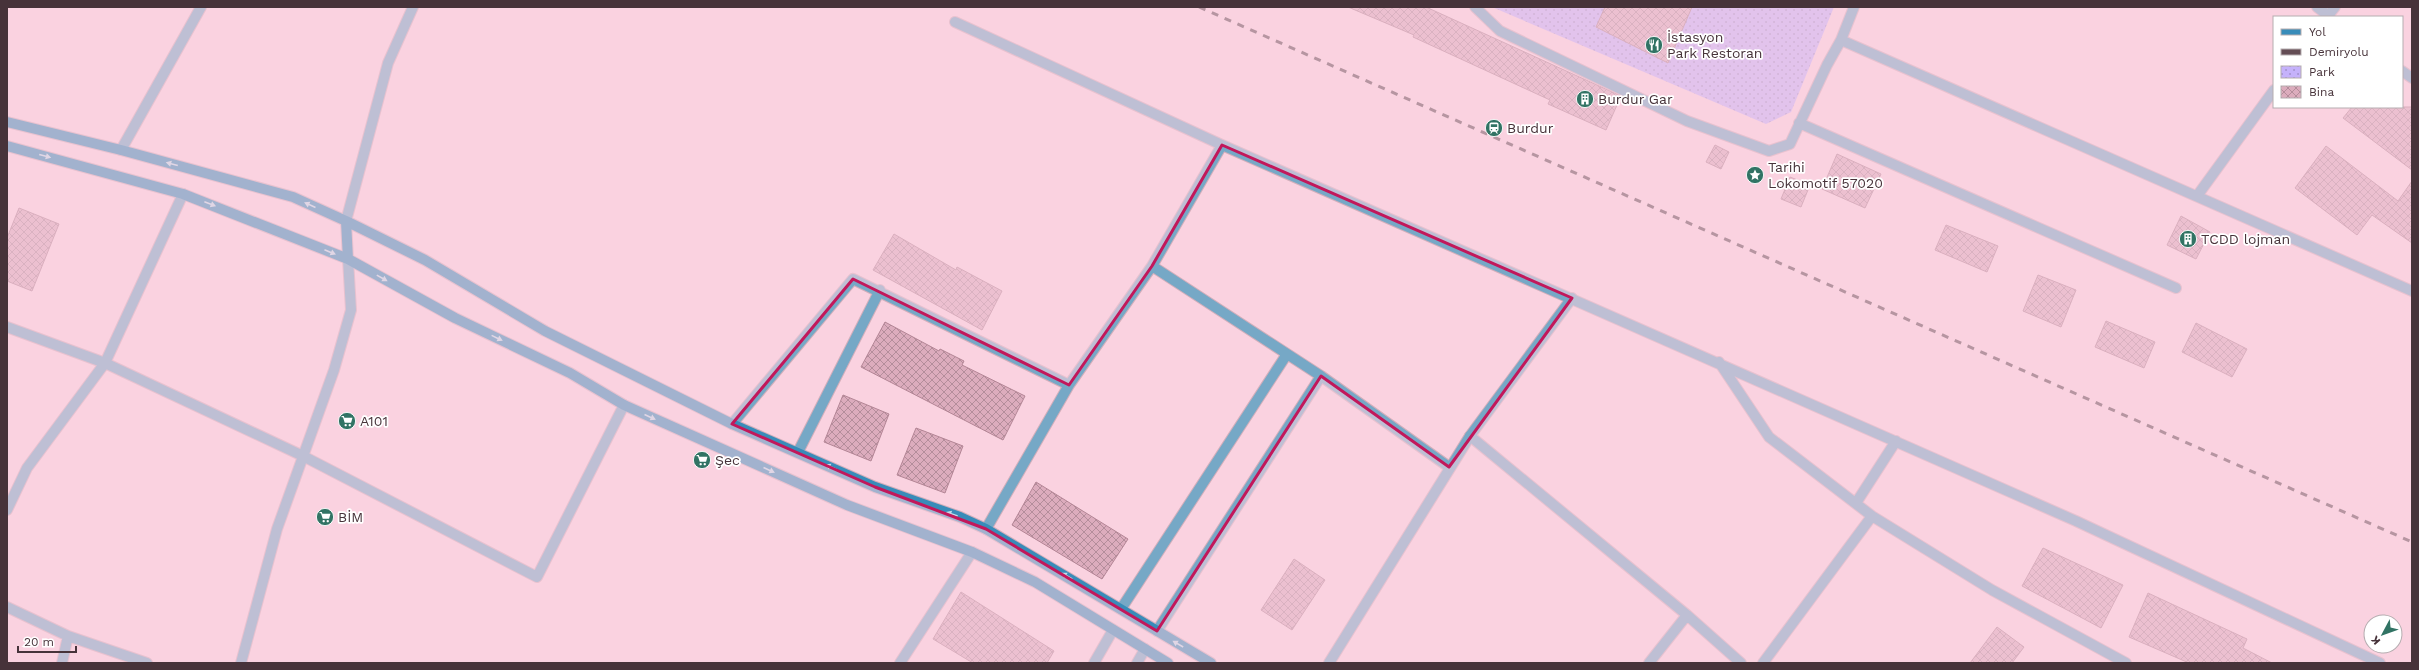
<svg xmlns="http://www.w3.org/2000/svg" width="2419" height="670" viewBox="0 0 2419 670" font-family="'Work Sans',sans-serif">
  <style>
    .park { fill: url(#park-dots) }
    .building { fill: url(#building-cross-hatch); stroke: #b48696 }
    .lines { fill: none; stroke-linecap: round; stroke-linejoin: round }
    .minor-casing { stroke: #d3afbb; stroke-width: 12 }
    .tertiary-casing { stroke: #d3afbb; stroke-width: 12 }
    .secondary-casing { stroke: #d3afbb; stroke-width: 12 }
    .minor { stroke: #76a8c6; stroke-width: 10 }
    .tertiary { stroke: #76a8c6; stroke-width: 10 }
    .secondary { stroke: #388cb9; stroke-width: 10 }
    .rail { stroke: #644d55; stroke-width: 3; stroke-dasharray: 7 7; stroke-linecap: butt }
    .oneway { fill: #c3dcea }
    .marked { fill: none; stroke: #c2185b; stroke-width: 3; stroke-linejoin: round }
    .labels { text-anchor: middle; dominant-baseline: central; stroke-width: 3.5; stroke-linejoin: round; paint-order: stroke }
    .poi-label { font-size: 14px; fill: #47333a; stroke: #fff; text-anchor: start }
  </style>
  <defs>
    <pattern id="park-dots" width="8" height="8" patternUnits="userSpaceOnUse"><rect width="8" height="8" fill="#c5b2fb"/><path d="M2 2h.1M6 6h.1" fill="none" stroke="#a291cc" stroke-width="1.8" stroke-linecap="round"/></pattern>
    <pattern id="building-cross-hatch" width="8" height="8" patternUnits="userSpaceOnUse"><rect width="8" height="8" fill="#dcacbd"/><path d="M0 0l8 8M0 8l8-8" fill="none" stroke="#b48d9b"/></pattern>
  </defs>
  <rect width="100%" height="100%" fill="#fad2e0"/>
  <path class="park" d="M1492,7H1834L1791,112L1766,124Z"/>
  <path class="building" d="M1348,7H1426L1621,96L1606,130L1548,104L1550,100L1413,37L1414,35Z
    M1605,7H1692L1668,63L1596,27Z
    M2352,107H2412V170L2343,118Z
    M1715,145L1729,152L1721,169L1706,162Z
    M2326,146L2398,201L2412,181V243L2372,215L2357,235L2295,188Z
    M1837,154L1881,174L1865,208L1822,189Z
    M1790,177L1810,185L1801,207L1781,199Z
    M19,208L59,224L32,291L7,281V238Z
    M2181,216L2210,232L2196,259L2167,245Z
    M1946,225L1998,246L1987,272L1935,250Z
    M894,234L956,270L957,267L1002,291L982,330L873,270Z
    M2038,275L2076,290L2061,327L2023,311Z
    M2106,321L2155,342L2144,368L2095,347Z
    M885,322L939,351L940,349L964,361L962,365L1025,396L1003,440L861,367Z
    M2196,323L2247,349L2232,377L2182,352Z
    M843,395L889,414L871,461L824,442Z
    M916,428L963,446L945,493L897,475Z
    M1036,482L1128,539L1102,579L1012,525Z
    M2043,548L2123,585L2101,628L2022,586Z
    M1294,559L1325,580L1292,630L1261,610Z
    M961,592L1054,651L1047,663H973L933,639Z
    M2148,593L2247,639L2243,648L2272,663H2189L2129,637Z
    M1997,627L2024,647L2012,663H1970Z"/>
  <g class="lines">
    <defs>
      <path id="minor" d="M1475,7L1500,31L1687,121L1769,151L1790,144L1827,65L1841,40
        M1854,7L1841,40L2412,291
        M2317,7L2330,17
        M2327,17L2335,7
        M955,22L1222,145L2076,521L2380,663
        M2402,71L2412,78
        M1799,123L2176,288
        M1222,145L1152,266L1321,376L1449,467
        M121,150L201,7
        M2197,196L2274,90
        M346,221L388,63L413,7
        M7,327L105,363L303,456L537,577L624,405
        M1719,362L1769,437L1872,516L1992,590L2126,663
        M732,424L853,279L1069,385
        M1470,436L1687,615L1741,663
        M798,452L880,290
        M1856,503L1896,441
        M7,510L27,468L105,363L183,194
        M986,529L1069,385L1152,266
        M7,607L68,636
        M1121,609L1287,354
        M1157,631L1321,376
        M62,663L68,636L147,663
        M241,663L277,529L334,370L351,310L348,259
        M900,663L972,552
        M1094,663L1113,630
        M1137,663L1145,649
        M1649,663L1687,615
        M1763,663L1872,516"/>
      <path id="tertiary" d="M1329,663L1470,436L1572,298"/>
      <path id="secondary" d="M7,122L121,150L293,197L346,221L425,260L545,331L732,424L875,487L960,517L986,529L1211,663
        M7,146L183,194L348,259L455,318L570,373L624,405L847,505L972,552L1035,582L1168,663
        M346,221L348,259"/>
    </defs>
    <use href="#minor" class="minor-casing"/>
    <use href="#tertiary" class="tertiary-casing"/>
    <use href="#secondary" class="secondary-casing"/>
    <use href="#minor" class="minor"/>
    <use href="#tertiary" class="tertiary"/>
    <use href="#secondary" class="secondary"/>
    <path class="rail" d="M1199,7L2412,542"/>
  </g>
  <defs><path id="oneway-solid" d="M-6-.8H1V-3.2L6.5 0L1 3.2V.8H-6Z"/></defs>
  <g class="oneway">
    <use href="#oneway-solid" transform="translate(45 156) rotate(15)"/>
    <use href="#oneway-solid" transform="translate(172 164) rotate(-165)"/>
    <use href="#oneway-solid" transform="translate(210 204) rotate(21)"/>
    <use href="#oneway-solid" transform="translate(310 205) rotate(-156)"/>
    <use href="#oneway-solid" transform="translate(330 252) rotate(23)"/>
    <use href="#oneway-solid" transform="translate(382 278) rotate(29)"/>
    <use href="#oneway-solid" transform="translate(497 338) rotate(26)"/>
    <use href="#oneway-solid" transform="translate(650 417) rotate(24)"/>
    <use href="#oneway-solid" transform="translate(831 467) rotate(-155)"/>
    <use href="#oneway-solid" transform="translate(769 470) rotate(24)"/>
    <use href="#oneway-solid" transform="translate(952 514) rotate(-161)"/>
    <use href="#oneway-solid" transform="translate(1067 576) rotate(-150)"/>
    <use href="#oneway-solid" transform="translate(1178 644) rotate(-150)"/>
  </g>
  <path d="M0 0H2419V670H0ZM1222,145L1572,298L1449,467L1321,376L1157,631L986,529L875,487L732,424L853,279L1069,385L1152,266Z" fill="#fad2e0" fill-opacity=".55" fill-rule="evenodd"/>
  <path class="marked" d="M1222,145L1572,298L1449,467L1321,376L1157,631L986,529L875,487L732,424L853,279L1069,385L1152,266Z"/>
  <defs>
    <symbol id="restaurant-disc" viewBox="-11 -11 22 22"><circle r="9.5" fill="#317364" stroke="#fff"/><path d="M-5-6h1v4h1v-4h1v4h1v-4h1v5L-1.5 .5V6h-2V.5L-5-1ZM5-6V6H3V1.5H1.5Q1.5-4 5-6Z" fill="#fff"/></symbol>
    <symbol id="building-disc" viewBox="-11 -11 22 22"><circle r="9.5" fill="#317364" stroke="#fff"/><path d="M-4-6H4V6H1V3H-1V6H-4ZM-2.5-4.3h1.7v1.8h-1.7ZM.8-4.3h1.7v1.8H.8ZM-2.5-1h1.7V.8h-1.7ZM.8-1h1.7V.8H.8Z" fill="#fff"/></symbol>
    <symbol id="station-disc" viewBox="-11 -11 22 22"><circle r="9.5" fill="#317364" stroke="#fff"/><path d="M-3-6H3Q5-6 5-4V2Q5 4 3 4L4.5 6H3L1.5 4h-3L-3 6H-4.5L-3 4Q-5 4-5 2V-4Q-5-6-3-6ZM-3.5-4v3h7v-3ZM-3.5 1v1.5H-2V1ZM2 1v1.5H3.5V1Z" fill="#fff"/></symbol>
    <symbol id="sight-disc" viewBox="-11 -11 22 22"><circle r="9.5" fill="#317364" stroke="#fff"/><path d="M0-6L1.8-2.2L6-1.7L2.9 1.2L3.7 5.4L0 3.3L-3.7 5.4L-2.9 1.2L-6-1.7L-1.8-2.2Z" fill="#fff"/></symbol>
    <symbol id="supermarket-disc" viewBox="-11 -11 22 22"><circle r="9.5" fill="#317364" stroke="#fff"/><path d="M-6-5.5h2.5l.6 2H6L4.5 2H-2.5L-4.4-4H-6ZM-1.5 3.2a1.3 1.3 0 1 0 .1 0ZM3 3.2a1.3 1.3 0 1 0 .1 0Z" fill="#fff"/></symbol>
  </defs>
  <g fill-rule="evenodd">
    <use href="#restaurant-disc" x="1644" y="35" width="20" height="20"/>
    <use href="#building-disc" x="1575" y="89" width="20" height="20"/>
    <use href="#station-disc" x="1484" y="118" width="20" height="20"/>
    <use href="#sight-disc" x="1745" y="165" width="20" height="20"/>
    <use href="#building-disc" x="2178" y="229" width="20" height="20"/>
    <use href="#supermarket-disc" x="337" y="411" width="20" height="20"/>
    <use href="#supermarket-disc" x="692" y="450" width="20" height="20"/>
    <use href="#supermarket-disc" x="315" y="507" width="20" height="20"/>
  </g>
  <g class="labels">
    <g class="poi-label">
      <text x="1667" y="37">İstasyon<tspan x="1667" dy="16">Park Restoran</tspan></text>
      <text x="1598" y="99">Burdur Gar</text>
      <text x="1507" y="128">Burdur</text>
      <text x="1768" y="167">Tarihi<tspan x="1768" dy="16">Lokomotif 57020</tspan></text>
      <text x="2201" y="239">TCDD lojman</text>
      <text x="360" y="421">A101</text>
      <text x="715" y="460">Şec</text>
      <text x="338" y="517">BİM</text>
    </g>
  </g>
  <rect width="2419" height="670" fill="none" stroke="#47333a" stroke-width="16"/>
  <rect x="2273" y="16" width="130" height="92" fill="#ffffff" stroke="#b5adb0"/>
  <rect x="2281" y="29" width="20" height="6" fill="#388cb9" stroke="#b5adb0"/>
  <text x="2309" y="36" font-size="12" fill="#47333a">Yol</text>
  <rect x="2281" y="49" width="20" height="6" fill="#644d55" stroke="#b5adb0"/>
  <text x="2309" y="56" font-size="12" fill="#47333a">Demiryolu</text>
  <rect x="2281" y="66" width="20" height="12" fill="url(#park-dots)" stroke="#b5adb0"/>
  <text x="2309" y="76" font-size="12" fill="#47333a">Park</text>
  <rect x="2281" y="86" width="20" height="12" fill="url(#building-cross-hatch)" stroke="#b5adb0"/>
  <text x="2309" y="96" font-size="12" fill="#47333a">Bina</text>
  <g transform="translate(2383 634) rotate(229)"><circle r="19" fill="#ffffff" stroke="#b5adb0"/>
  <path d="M0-3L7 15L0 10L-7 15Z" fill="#317364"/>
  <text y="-6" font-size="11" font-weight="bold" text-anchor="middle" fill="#47333a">K</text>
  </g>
  <path d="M18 646v6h58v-6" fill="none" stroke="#47333a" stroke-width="2"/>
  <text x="24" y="646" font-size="12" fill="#47333a" stroke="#ffffff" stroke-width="3" paint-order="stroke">20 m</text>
</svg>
